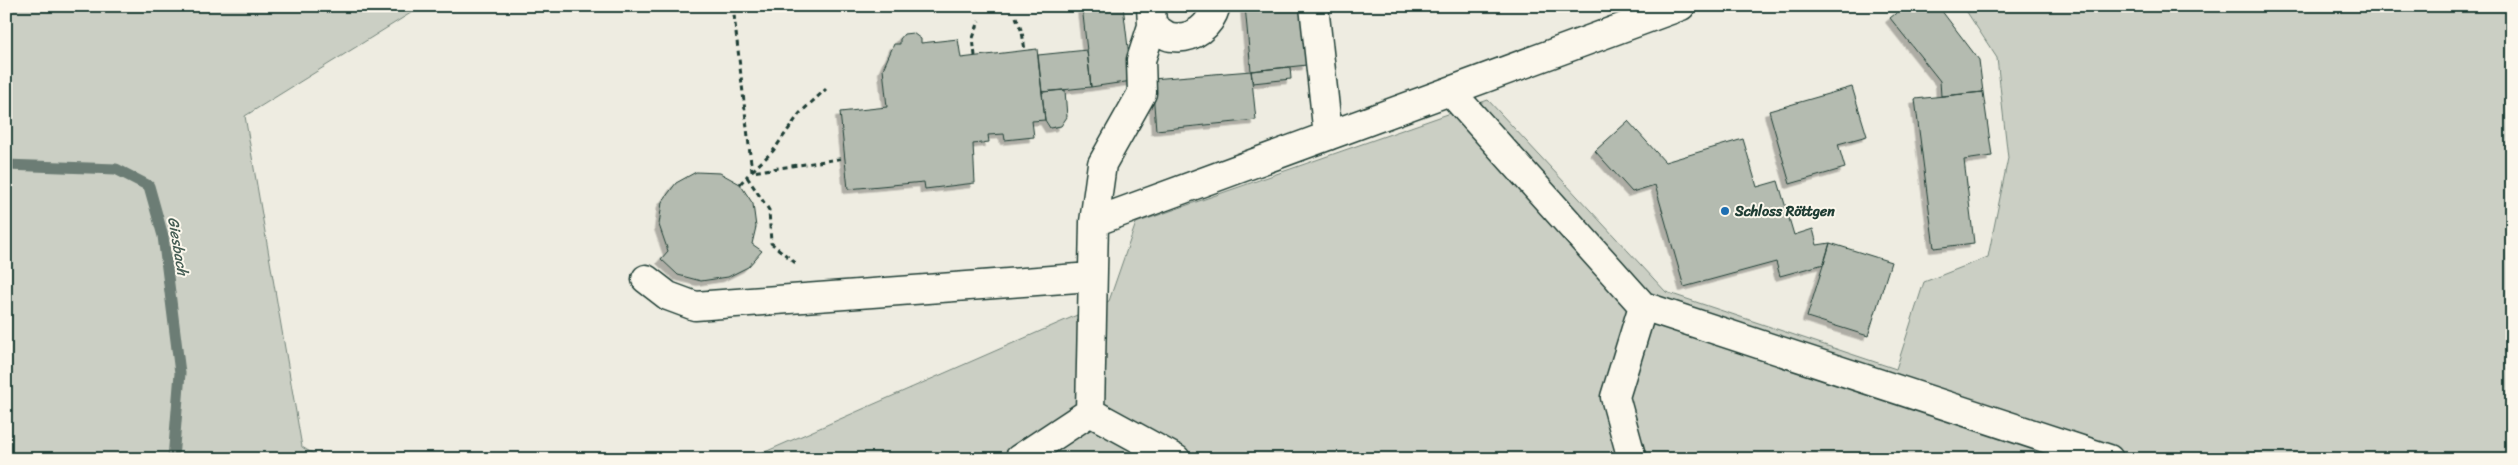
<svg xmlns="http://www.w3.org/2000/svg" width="2518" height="465" viewBox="0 0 2518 465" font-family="Sriracha,sans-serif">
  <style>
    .green { fill: #cbcfc4; stroke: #75867c }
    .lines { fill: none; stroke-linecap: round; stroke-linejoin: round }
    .stream { stroke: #6c7d74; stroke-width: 11 }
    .building { fill: #b4bbb0; stroke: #1f3d34; filter: url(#shadow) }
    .minor-casing { stroke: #1f3d34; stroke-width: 31 }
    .path { stroke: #1f3d34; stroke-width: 3; stroke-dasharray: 5 4; stroke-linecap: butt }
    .minor { stroke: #fbf7ec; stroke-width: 28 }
    .poi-dot { fill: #1f6fb2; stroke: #fbf7ec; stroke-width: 2 }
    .labels { text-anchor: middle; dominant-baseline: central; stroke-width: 4; stroke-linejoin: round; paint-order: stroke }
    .poi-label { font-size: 14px; font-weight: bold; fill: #1f3d34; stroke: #fbf7ec; text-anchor: start }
    .water-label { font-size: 15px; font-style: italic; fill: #455d54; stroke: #fbf7ec }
  </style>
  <defs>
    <filter id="shadow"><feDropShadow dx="-4.5" dy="4.5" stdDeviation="0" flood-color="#0004"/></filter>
  </defs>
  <rect width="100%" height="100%" fill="#eeece1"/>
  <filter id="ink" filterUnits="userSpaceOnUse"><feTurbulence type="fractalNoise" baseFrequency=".02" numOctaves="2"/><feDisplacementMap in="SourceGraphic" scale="10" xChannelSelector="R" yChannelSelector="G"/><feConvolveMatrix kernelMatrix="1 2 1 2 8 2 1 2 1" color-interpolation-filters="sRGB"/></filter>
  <g filter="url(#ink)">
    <path class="green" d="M6,6H422L245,116L302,447L322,459H6Z
      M1963,6H2512V459H749L1109,301L1136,223L1488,100L1666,292L1896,369L1924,282L1988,257L2008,158L1997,58Z"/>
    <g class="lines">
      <path class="stream" d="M6,165L116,169L149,186L163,236L180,373L173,459"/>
    </g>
    <path class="building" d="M1082,6H1123L1132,81L1091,87Z
      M1245,6H1302L1307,65L1251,71Z
      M1905,6H1938L1979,60L1983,92L1941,96L1940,81L1890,18Z
      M913,33L921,39V43L958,39L961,58L1037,49L1045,120L1032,121L1034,137L1005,140L1004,134L988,135L989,142L973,144L975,183L925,189L924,182L848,189L840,112L887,107L883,69L894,44H900V39L904,34Z
      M1087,50L1091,87L1042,92L1038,55Z
      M1290,67L1291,79L1253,83L1251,71Z
      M1251,71L1256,120L1156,130L1152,79Z
      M1852,87L1867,136L1838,144L1845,168L1790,184L1769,111Z
      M1065,90L1067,117L1061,126L1050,128L1045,120L1042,92Z
      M1983,92L1992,156L1964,160L1974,243L1934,248L1915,99Z
      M1628,121L1665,162L1743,139L1757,187L1778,181L1794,235L1813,229L1817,245L1830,243L1824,264L1780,276L1776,262L1684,287L1655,185L1632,192L1595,151Z
      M696,172L720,173L740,184L753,204L756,227L752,244L762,251L748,267L728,277L701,281L678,275L661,259L668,251L659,225L662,202L676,183Z
      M1830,243L1891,262L1868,336L1807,317Z"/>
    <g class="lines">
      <defs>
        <path id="minor" d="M1314,6L1328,136
          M1152,26C1158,29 1166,37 1172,37C1194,40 1210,26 1216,6
          M1450,91L1643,306L1615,397L1632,459
          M1094,222L1102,164L1142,93L1141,60L1152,26L1151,6
          M646,279L668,296L695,306L1091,277
          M1643,306L2109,459
          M1090,412L1176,459
          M1019,459L1090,412L1094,222L1681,6"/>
      </defs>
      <use href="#minor" class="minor-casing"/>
      <path class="path" d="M733,6L752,172L845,158
        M896,6V7
        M1016,17L1022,32L1025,50
        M975,56L973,38L979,21
        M752,171L773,151L800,113L826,89
        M747,177L769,210L771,243L798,265
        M740,184L748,175"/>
      <use href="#minor" class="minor"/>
    </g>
  </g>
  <circle class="poi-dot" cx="1725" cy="211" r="5"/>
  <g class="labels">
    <g class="poi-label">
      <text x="1735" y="211">Schloss Röttgen</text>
    </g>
    <g class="water-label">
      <text transform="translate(178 246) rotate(80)">Giesbach</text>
    </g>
  </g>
  <rect width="2518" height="465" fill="none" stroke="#fbf7ec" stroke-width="25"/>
  <rect x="12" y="12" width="2493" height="440" fill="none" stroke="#1f3d34" stroke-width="2" filter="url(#ink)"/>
</svg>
